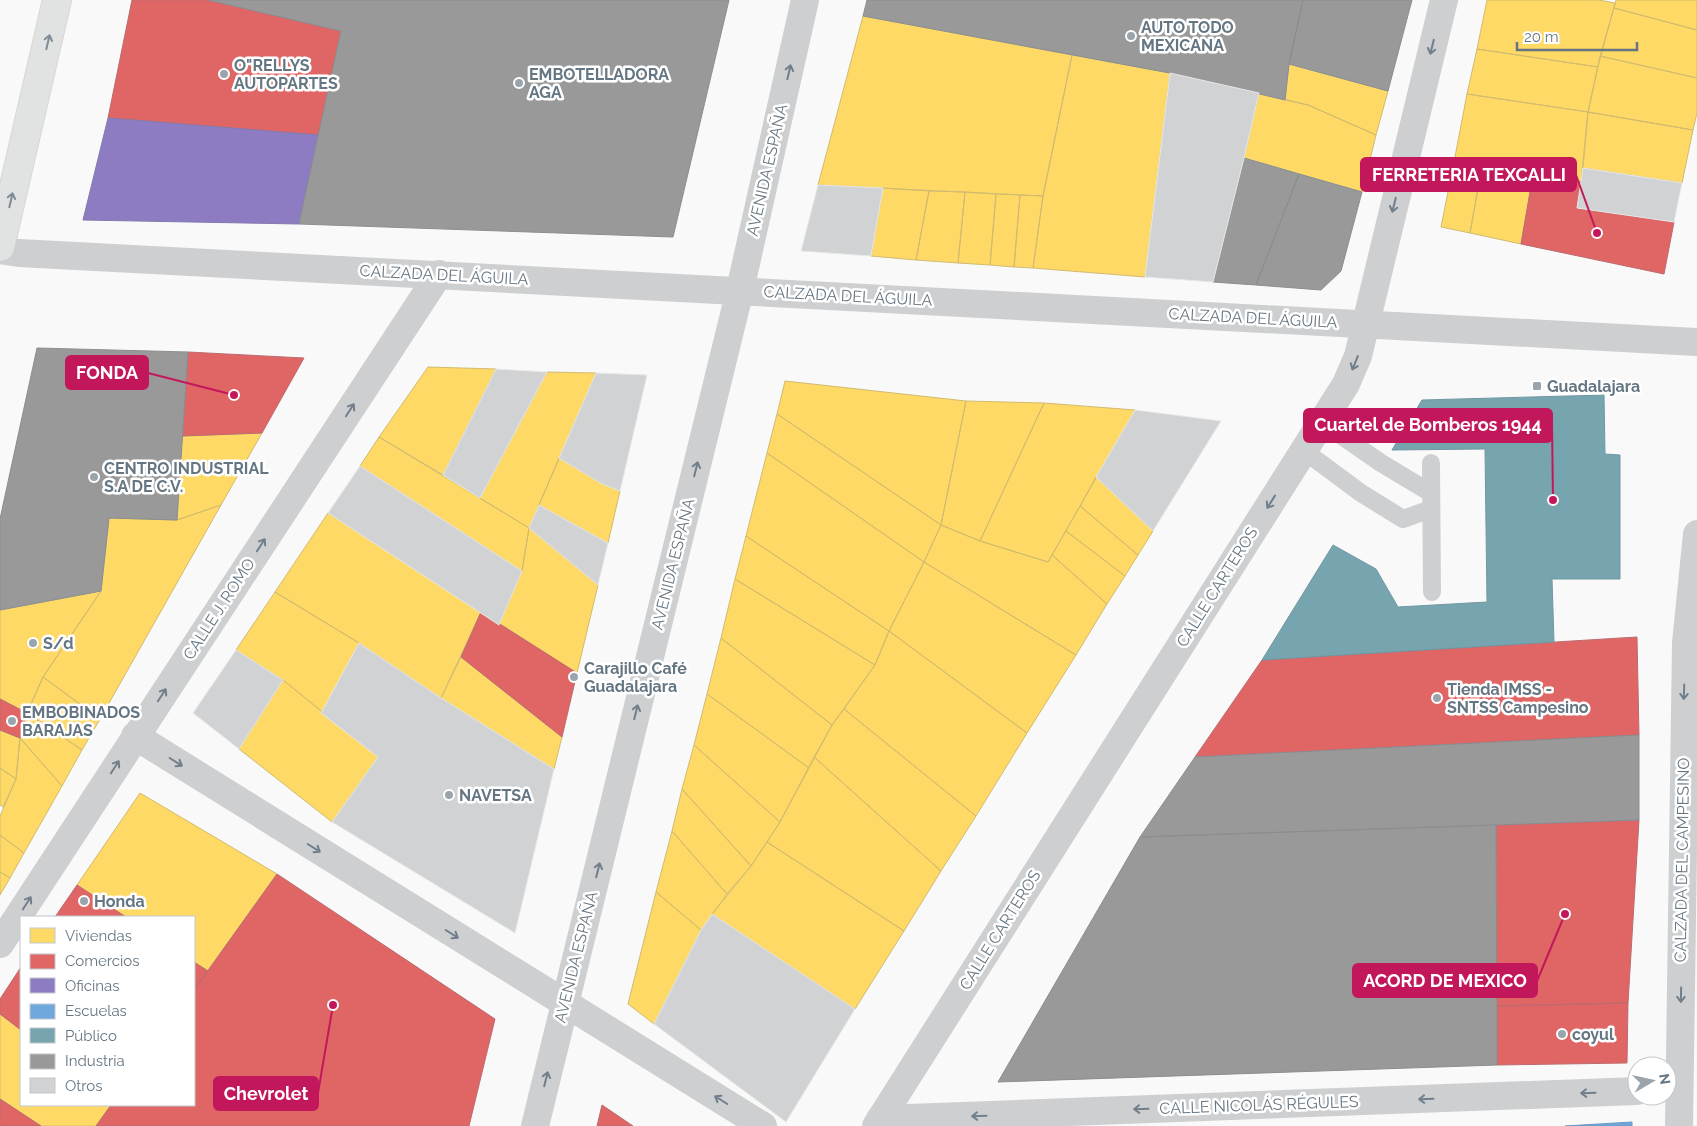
<svg xmlns="http://www.w3.org/2000/svg" width="1697" height="1126" viewBox="0 0 1697 1126" font-family="Raleway,sans-serif">
  <style>
    .homes { fill: #ffd966; stroke: #d1bb6f }
    .shops { fill: #e06666; stroke: #bb6b6f }
    .offices { fill: #8e7cc3; stroke: #827ab0 }
    .schools { fill: #6fa8dc; stroke: #6c99c1 }
    .public { fill: #76a5af; stroke: #7197a2 }
    .industry { fill: #999; stroke: #898e92 }
    .building { fill: #d0d2d3; stroke: #e8e8e8 }
    .lines { fill: none; stroke-linecap: round; stroke-linejoin: round }
    .primary-casing { stroke: #d5d6d7; stroke-width: 30 }
    .service { stroke: #cecfd0; stroke-width: 18 }
    .minor { stroke: #cecfd0; stroke-width: 28 }
    .tertiary { stroke: #cecfd0; stroke-width: 28 }
    .primary { stroke: #e1e2e2; stroke-width: 28 }
    .oneway { stroke: #7e8c96 }
    .oneway2 { stroke: #707f8b }
    .poi-dot { fill: #99a4ac; stroke: #fff; stroke-width: 2 }
    .labels { text-anchor: middle; dominant-baseline: central; stroke-width: 5; stroke-linejoin: round; paint-order: stroke }
    .poi-label { font-size: 16px; font-weight: bold; fill: #657683; stroke: #fff; text-anchor: start }
    .street-label { font-size: 16px; fill: #657683; stroke: #fff }
    .leader { fill: none; stroke: #c2185b; stroke-width: 2 }
    .callout-dot { fill: #c2185b; stroke: #fff; stroke-width: 2 }
    .callout { fill: #c2185b; stroke: #c2185b; stroke-width: 2 }
    .callout-label { font-size: 18px; text-anchor: middle; font-weight: bold; fill: #fff }
  </style>
  <rect width="100%" height="100%" fill="#f9f9f9"/>
  <path class="homes" d="M1487,0H1599L1615,3L1598,67L1477,49Z
    M1616,0H1697V30L1614,8Z
    M1614,8L1697,30V78L1600,56Z
    M863,16L1072,55L1043,196L818,185Z
    M1477,49L1598,67L1588,112L1467,94Z
    M1072,55L1170,73L1145,277L1033,268L1043,196Z
    M1600,56L1697,78V113L1693,130L1588,112Z
    M1289,64L1388,91L1376,135L1308,105L1285,100Z
    M1259,93L1308,105L1376,135L1362,192L1244,158Z
    M1467,94L1588,112L1581,182L1454,162Z
    M1588,112L1693,130L1682,183L1583,168Z
    M1454,162L1482,166L1470,233L1441,227Z
    M1482,166L1533,175L1521,244L1470,233Z
    M883,188L929,191L916,260L871,256Z
    M929,191L965,192L958,263L916,260Z
    M965,192L996,194L990,265L958,263Z
    M996,194L1020,195L1014,267L990,265Z
    M1020,195L1043,196L1033,268L1014,267Z
    M428,367L496,369L443,475L379,437Z
    M547,372L596,373L529,528L480,498Z
    M785,381L966,401L941,525L777,414Z
    M966,401L1044,403L980,541L941,525Z
    M1044,403L1135,410L1048,562L980,541Z
    M777,414L941,525L924,562L767,453Z
    M262,433L221,505L177,520L182,436Z
    M379,437L529,528L522,571L360,466Z
    M767,453L924,562L889,631L746,536Z
    M559,458L602,484L620,491L608,543L539,505Z
    M1096,477L1153,531L1138,555L1080,506Z
    M221,505L100,719L43,677L101,591L109,518L177,520Z
    M1080,506L1138,555L1125,576L1066,531Z
    M328,513L481,612L441,698L359,643L275,592Z
    M941,525L980,541L1048,562L1052,555L1107,604L1076,655L924,562Z
    M529,528L598,585L577,673L499,625L522,571Z
    M1066,531L1125,576L1107,604L1052,555Z
    M746,536L889,631L875,665L735,579Z
    M924,562L1076,655L1027,733L889,631Z
    M735,579L875,665L832,725L721,638Z
    M101,591L43,677L27,713L0,699V610Z
    M275,592L359,643L325,714L283,680L236,650Z
    M889,631L1027,733L976,816L844,709L875,665Z
    M721,638L832,725L809,768L707,694Z
    M461,657L562,737L554,769L441,698Z
    M43,677L100,719L82,750L27,713Z
    M283,680L378,757L332,822L239,749Z
    M707,694L809,768L780,822L694,745Z
    M844,709L976,816L941,871L814,757L832,725Z
    M27,713L82,750L62,786L20,738Z
    M0,730L20,738L16,779L0,768Z
    M20,738L62,786L24,853L0,835V816L16,779Z
    M694,745L780,822L751,866L682,789Z
    M814,757L941,871L904,931L767,842L780,822Z
    M0,768L16,779L3,807L0,805Z
    M682,789L751,866L727,894L672,831Z
    M140,793L277,874L208,971L194,962V917H126L77,885Z
    M672,831L727,894L701,930L656,892Z
    M0,835L24,853L10,878L0,872Z
    M767,842L904,931L855,1009L712,914L751,866Z
    M0,872L10,878L0,895Z
    M656,892L701,930L654,1024L628,1004Z
    M0,1014L21,1030V1105H111L96,1126H41L0,1099Z"/>
  <path class="shops" d="M132,0H208L341,31L318,135L108,118Z
    M1533,175L1581,182L1577,208L1674,222L1664,274L1521,244Z
    M188,352L304,358L262,433L182,436Z
    M481,612L577,673L562,737L461,657Z
    M1637,637L1639,735L1195,757L1262,660Z
    M0,699L27,713L20,738L0,730Z
    M1639,820L1628,1003L1497,1006L1496,825Z
    M277,874L495,1019L469,1126H96L111,1105H194V990Z
    M77,885L126,917H55Z
    M194,962L208,971L194,990Z
    M21,967V1030L0,1014V999Z
    M1628,1003L1627,1063L1497,1065V1006Z
    M0,1099L41,1126H0Z
    M602,1105L633,1126H597Z"/>
  <path class="offices" d="M108,118L318,135L299,224L83,220Z"/>
  <path class="schools" d="M1632,1122V1126H1565Z"/>
  <path class="public" d="M1604,395L1605,454L1620,455V579H1552L1554,642L1262,660L1333,545L1376,569L1398,607L1487,602L1485,449L1392,450L1422,400Z"/>
  <path class="industry" d="M208,0H729L673,237L299,224L341,31Z
    M867,0H1303L1289,64L1285,100L1170,73L863,16Z
    M1303,0H1412L1388,91L1289,64Z
    M1244,158L1299,174L1256,285L1213,282Z
    M1299,174L1362,192L1341,271L1321,290L1256,285Z
    M37,348L188,352L177,520L109,518L101,591L0,610V519Z
    M1639,735V820L1140,837L1195,757Z
    M1496,825L1497,1065L998,1082L1140,837Z"/>
  <path class="building" d="M1170,73L1259,93L1244,158L1213,282L1145,277Z
    M1583,168L1682,183L1674,222L1577,208Z
    M818,185L883,188L871,256L801,251Z
    M496,369L547,372L480,498L443,475Z
    M596,373L647,375L620,491L602,484L559,458Z
    M1135,410L1221,421L1153,531L1096,477Z
    M360,466L522,571L499,625L328,513Z
    M539,505L608,543L598,585L529,528Z
    M359,643L441,698L554,769L515,933L332,822L378,757L321,713Z
    M236,650L283,680L239,749L193,713Z
    M712,914L855,1009L786,1122L654,1024L701,930Z"/>
  <g class="lines">
    <defs>
      <path id="primary" d="M0,247L57,0"/>
    </defs>
    <use href="#primary" class="primary-casing"/>
    <path class="service" d="M1322,422L1381,463L1431,493
      M1303,450L1361,493L1403,519L1431,509
      M1431,463L1432,592"/>
    <path class="minor" d="M0,250L19,253L1697,342
      M135,736L763,1126
      M0,944L439,274
      M880,1119L1637,1091
      M535,1126L740,290L805,0
      M876,1126L1346,384L1358,356L1444,0"/>
    <path class="tertiary" d="M1679,1126L1686,643L1697,534"/>
    <use href="#primary" class="primary"/>
  </g>
  <defs><path id="oneway-shaft" d="M-6 0H5M1.5-3L5.5 0L1.5 3" fill="none" stroke-width="1.6" stroke-linecap="round" stroke-linejoin="round" transform="scale(1.25)"/></defs>
  <g class="oneway">
    <use href="#oneway-shaft" transform="translate(48 42) rotate(-77)"/>
    <use href="#oneway-shaft" transform="translate(11 200) rotate(-77)"/>
  </g>
  <g class="oneway2">
    <use href="#oneway-shaft" transform="translate(1432 47) rotate(104)"/>
    <use href="#oneway-shaft" transform="translate(789 72) rotate(-77)"/>
    <use href="#oneway-shaft" transform="translate(1394 205) rotate(104)"/>
    <use href="#oneway-shaft" transform="translate(1355 363) rotate(112)"/>
    <use href="#oneway-shaft" transform="translate(350 410) rotate(-57)"/>
    <use href="#oneway-shaft" transform="translate(696 469) rotate(-76)"/>
    <use href="#oneway-shaft" transform="translate(1271 502) rotate(122)"/>
    <use href="#oneway-shaft" transform="translate(261 545) rotate(-57)"/>
    <use href="#oneway-shaft" transform="translate(1684 692) rotate(92)"/>
    <use href="#oneway-shaft" transform="translate(162 695) rotate(-57)"/>
    <use href="#oneway-shaft" transform="translate(636 712) rotate(-76)"/>
    <use href="#oneway-shaft" transform="translate(176 762) rotate(32)"/>
    <use href="#oneway-shaft" transform="translate(115 767) rotate(-57)"/>
    <use href="#oneway-shaft" transform="translate(314 848) rotate(32)"/>
    <use href="#oneway-shaft" transform="translate(598 870) rotate(-76)"/>
    <use href="#oneway-shaft" transform="translate(27 903) rotate(-57)"/>
    <use href="#oneway-shaft" transform="translate(452 934) rotate(32)"/>
    <use href="#oneway-shaft" transform="translate(1681 995) rotate(91)"/>
    <use href="#oneway-shaft" transform="translate(546 1079) rotate(-76)"/>
    <use href="#oneway-shaft" transform="translate(1588 1093) rotate(178)"/>
    <use href="#oneway-shaft" transform="translate(1426 1099) rotate(178)"/>
    <use href="#oneway-shaft" transform="translate(721 1100) rotate(-148)"/>
    <use href="#oneway-shaft" transform="translate(1141 1109) rotate(178)"/>
    <use href="#oneway-shaft" transform="translate(979 1116) rotate(178)"/>
  </g>
  <g class="poi-dot">
    <circle cx="1131" cy="36" r="5"/>
    <circle cx="224" cy="74" r="5"/>
    <circle cx="519" cy="83" r="5"/>
    <rect x="1532" y="381" width="10" height="10" rx="2.5"/>
    <circle cx="94" cy="477" r="5"/>
    <circle cx="33" cy="643" r="5"/>
    <circle cx="574" cy="677" r="5"/>
    <circle cx="1437" cy="698" r="5"/>
    <circle cx="12" cy="721" r="5"/>
    <circle cx="449" cy="795" r="5"/>
    <circle cx="84" cy="901" r="5"/>
    <circle cx="1562" cy="1034" r="5"/>
  </g>
  <g class="labels">
    <g class="poi-label">
      <text x="1141" y="27">AUTO TODO<tspan x="1141" dy="18">MEXICANA</tspan></text>
      <text x="234" y="65">O"RELLYS<tspan x="234" dy="18">AUTOPARTES</tspan></text>
      <text x="529" y="74">EMBOTELLADORA<tspan x="529" dy="18">AGA</tspan></text>
      <text x="1547" y="386">Guadalajara</text>
      <text x="104" y="468">CENTRO INDUSTRIAL<tspan x="104" dy="18">S.A DE C.V.</tspan></text>
      <text x="43" y="643">S/d</text>
      <text x="584" y="668">Carajillo Café<tspan x="584" dy="18">Guadalajara</tspan></text>
      <text x="1447" y="689">Tienda IMSS -<tspan x="1447" dy="18">SNTSS Campesino</tspan></text>
      <text x="22" y="712">EMBOBINADOS<tspan x="22" dy="18">BARAJAS</tspan></text>
      <text x="459" y="795">NAVETSA</text>
      <text x="94" y="901">Honda</text>
      <text x="1572" y="1034">coyul</text>
    </g>
    <g class="street-label">
      <text transform="translate(767 170) rotate(-77)">AVENIDA ESPAÑA</text>
      <text transform="translate(444 275) rotate(3)">CALZADA DEL ÁGUILA</text>
      <text transform="translate(848 296) rotate(3)">CALZADA DEL ÁGUILA</text>
      <text transform="translate(1253 318) rotate(3)">CALZADA DEL ÁGUILA</text>
      <text transform="translate(673 564) rotate(-76)">AVENIDA ESPAÑA</text>
      <text transform="translate(1217 587) rotate(-58)">CALLE CARTEROS</text>
      <text transform="translate(219 609) rotate(-57)">CALLE J. ROMO</text>
      <text transform="translate(1682 860) rotate(-89)">CALZADA DEL CAMPESINO</text>
      <text transform="translate(1000 930) rotate(-58)">CALLE CARTEROS</text>
      <text transform="translate(576 957) rotate(-76)">AVENIDA ESPAÑA</text>
      <text transform="translate(1259 1105) rotate(-2)">CALLE NICOLÁS RÉGULES</text>
    </g>
  </g>
  <path class="leader" d="M1597 233L1576 175M234 395L148 373M1553 500L1552 425M1565 914L1537 981M333 1005L318 1093"/>
  <g class="callout-dot">
    <circle cx="1597" cy="233" r="5"/>
    <circle cx="234" cy="395" r="5"/>
    <circle cx="1553" cy="500" r="5"/>
    <circle cx="1565" cy="914" r="5"/>
    <circle cx="333" cy="1005" r="5"/>
  </g>
  <g class="callout">
    <rect x="1361" y="158" width="215" height="33" rx="5"/>
    <rect x="66" y="356" width="82" height="33" rx="5"/>
    <rect x="1304" y="409" width="248" height="33" rx="5"/>
    <rect x="1353" y="964" width="184" height="33" rx="5"/>
    <rect x="214" y="1077" width="104" height="33" rx="5"/>
  </g>
  <g class="callout-label">
    <text x="1469" y="181">FERRETERIA TEXCALLI</text>
    <text x="107" y="379">FONDA</text>
    <text x="1428" y="431">Cuartel de Bomberos 1944</text>
    <text x="1445" y="987">ACORD DE MEXICO</text>
    <text x="266" y="1100">Chevrolet</text>
  </g>
  <rect x="20" y="916" width="175" height="190" fill="#ffffff" stroke="#c1c8cd"/>
  <rect x="30" y="928" width="25" height="15" fill="#ffd966" stroke="#c1c8cd"/>
  <text x="65" y="941" font-size="15" fill="#657683">Viviendas</text>
  <rect x="30" y="954" width="25" height="15" fill="#e06666" stroke="#c1c8cd"/>
  <text x="65" y="966" font-size="15" fill="#657683">Comercios</text>
  <rect x="30" y="978" width="25" height="15" fill="#8e7cc3" stroke="#c1c8cd"/>
  <text x="65" y="991" font-size="15" fill="#657683">Oficinas</text>
  <rect x="30" y="1004" width="25" height="15" fill="#6fa8dc" stroke="#c1c8cd"/>
  <text x="65" y="1016" font-size="15" fill="#657683">Escuelas</text>
  <rect x="30" y="1028" width="25" height="15" fill="#76a5af" stroke="#c1c8cd"/>
  <text x="65" y="1041" font-size="15" fill="#657683">Público</text>
  <rect x="30" y="1054" width="25" height="15" fill="#999999" stroke="#c1c8cd"/>
  <text x="65" y="1066" font-size="15" fill="#657683">Industria</text>
  <rect x="30" y="1078" width="25" height="15" fill="#d0d2d3" stroke="#c1c8cd"/>
  <text x="65" y="1091" font-size="15" fill="#657683">Otros</text>
  <g transform="translate(1652 1081) rotate(81)"><circle r="24" fill="#ffffff" stroke="#c1c8cd"/>
  <path d="M0-4L9 19L0 12L-9 19Z" fill="#99a4ac"/>
  <text y="-8" font-size="14" font-weight="bold" text-anchor="middle" fill="#657683">N</text>
  </g>
  <path d="M1517 42v8h120v-8" fill="none" stroke="#657683" stroke-width="2.5"/>
  <text x="1524" y="42" font-size="15" fill="#657683" stroke="#ffffff" stroke-width="4" paint-order="stroke">20 m</text>
</svg>
